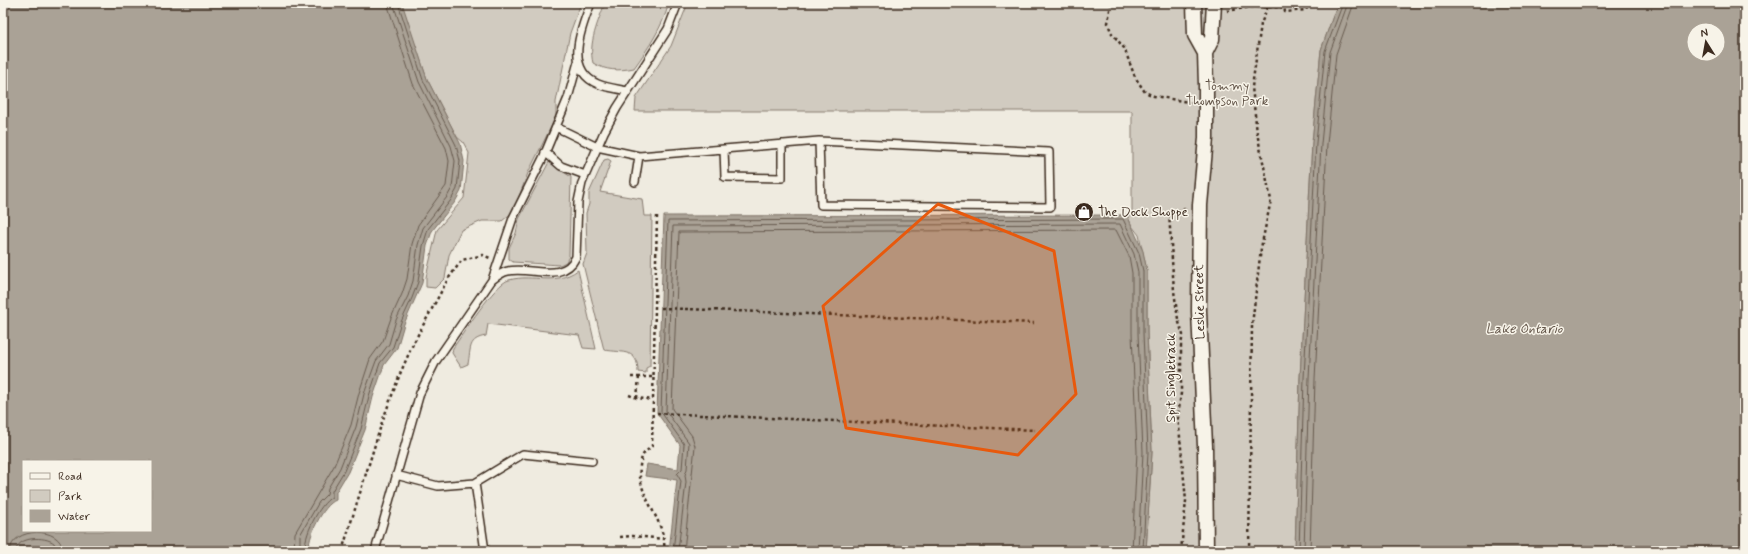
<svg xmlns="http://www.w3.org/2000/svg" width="1748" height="554" viewBox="0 0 1748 554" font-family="Mynerve,sans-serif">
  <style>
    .green { fill: #d1cbc0; stroke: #867a6f }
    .water { fill: #aaa296; stroke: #7e7266; fill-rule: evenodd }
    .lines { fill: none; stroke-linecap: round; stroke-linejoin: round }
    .shore { stroke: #675a4e; stroke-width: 1 }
    .lane-casing { stroke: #3b2a1e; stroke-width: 10 }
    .street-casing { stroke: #3b2a1e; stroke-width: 17 }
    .path { stroke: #3b2a1e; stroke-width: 2.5; stroke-dasharray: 3 3; stroke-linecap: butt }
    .lane { stroke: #f7f3e8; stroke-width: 7 }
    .street { stroke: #f7f3e8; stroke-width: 14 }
    .marked { fill: #e8590c; fill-opacity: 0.2; stroke: #e8590c; stroke-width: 3; stroke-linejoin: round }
    .labels { text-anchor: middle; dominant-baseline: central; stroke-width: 3; stroke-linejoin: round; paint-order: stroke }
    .park-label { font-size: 13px; fill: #605246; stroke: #f7f3e8 }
    .poi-label { font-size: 13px; fill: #3b2a1e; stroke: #f7f3e8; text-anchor: start }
    .street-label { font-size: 13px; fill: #3b2a1e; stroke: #f7f3e8 }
    .water-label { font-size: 14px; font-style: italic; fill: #625448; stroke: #f7f3e8 }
  </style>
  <rect width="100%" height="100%" fill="#efebe0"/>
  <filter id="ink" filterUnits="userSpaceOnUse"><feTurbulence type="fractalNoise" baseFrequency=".025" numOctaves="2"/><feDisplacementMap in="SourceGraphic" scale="8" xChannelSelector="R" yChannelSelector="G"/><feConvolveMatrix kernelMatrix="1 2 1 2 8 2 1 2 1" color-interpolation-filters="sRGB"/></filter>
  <g filter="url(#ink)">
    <path class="green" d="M404,3H581L570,33L556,102V117L528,173L513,212L502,221H482L461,230L449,255L445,278L435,288L426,287V277L437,230L464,198L469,153L463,142L457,137L427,79L402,6Z
      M605,3H669C662,28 649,47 634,68C619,71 606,71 593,63C588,43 598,22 605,3Z
      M688,3H1340L1333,16L1321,50L1312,143L1300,378L1295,551H1146L1152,452L1147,332V271L1139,235L1132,226L1127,215H1132V111H635L636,98L671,46Z
      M608,159L611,161L600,192L642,199L644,216H652L650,366L646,368V373L638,372C638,349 624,353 604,350L583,264L587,253L586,213L589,204V193L604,160Z
      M549,162L571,177L569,256L566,262L560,265L513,262L509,259V248L516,233L519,219Z
      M578,270L596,349L583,348L579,335L488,324L486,336C468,339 471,348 468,364L461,367L452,353L453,348C463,334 495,283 509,280C535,273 553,287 578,270Z"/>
    <path class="water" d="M3,3H402L427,79L460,143L464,161L461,191L455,202L432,231L427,246L422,283L404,324L397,348L384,365L373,397L365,430L348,472L336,492V500C323,505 307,538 309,551H51L46,548L3,551ZM23,461H151V531H23Z
      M1340,3H1745V551H1295L1300,378L1312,143L1321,50L1333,16ZM1694,30H1718V54H1694Z
      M1127,215L1143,251L1147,271V332L1152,452L1146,551H669L677,480L645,476L647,464L678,469L680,445L657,413L664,216Z"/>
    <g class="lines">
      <path class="shore" d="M10,551C11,527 62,525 63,551
        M16,551C17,536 45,536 54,543L57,551
        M294,551L295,533L334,466L351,425L359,393L370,359L383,341L391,318L402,294L407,279L412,244L418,225L446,186L449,161L446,148L413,84L387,3
        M300,551V535L319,502L327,494L328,488L340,468L356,427L364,394L376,361L389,344L396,320L408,296L413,281L418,245L423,228L447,197L452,188L455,161L451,146L419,82L393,3
        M305,551C303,537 319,504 332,497V491L344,471L361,429L369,396L380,363L393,347L401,322L412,298L418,282L423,246L428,229L451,200L457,189L460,161L456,145L423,80L398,3
        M673,551L681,481L677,474L682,469L684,444L661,412L668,221L1123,219L1139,253L1143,271V333L1148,452L1143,551
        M678,551L686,482L685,475L687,469L689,443L666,411L673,226L1120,224L1134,254L1138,272V333L1143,452L1138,551
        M684,551L695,446L692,436L672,409L679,232L1116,230L1129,256L1132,273V333L1137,452L1132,551
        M1299,551L1304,378L1316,143L1325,51L1343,3
        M1304,551L1309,378L1321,144L1330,52L1348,3
        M1310,551L1315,379L1327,144L1336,54L1354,3"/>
      <defs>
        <path id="lane" d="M591,3C581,28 564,70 598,84C607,88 619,89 628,91
          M556,127L597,147L639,156L819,141L1049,152L1050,207L821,205L819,141
          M724,149L725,177L782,178V144
          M545,152L561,166L585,175
          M635,182L639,156
          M492,280L513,218L543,158L568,98L578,62
          M396,475L438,486L475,483L523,454L592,461
          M475,483L485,551
          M375,551L420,393L436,361L492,280C497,276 502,272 508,271C531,266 563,284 576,257L578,202L582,183L604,132L617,108L668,29L678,3"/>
        <path id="street" d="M1194,3L1195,35L1205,53L1206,85V138L1200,205L1199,311L1205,446L1206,551
          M1205,53L1212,39L1214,3"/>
      </defs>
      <use href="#lane" class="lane-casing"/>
      <use href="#street" class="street-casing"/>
      <path class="path" d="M1111,3L1108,23L1111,32L1124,48L1135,77L1145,92L1154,96L1194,103
        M1132,3L1137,5L1159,3
        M1250,7L1251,3
        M1227,11L1250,7H1284L1285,12L1306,10L1309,3
        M657,216L652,446C649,449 643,453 642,457C630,493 668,518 664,551
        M661,308L1034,323
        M631,377H653
        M629,395L637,398L653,400
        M637,398L639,377
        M657,413L1035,430
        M620,537L633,536L665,539
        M669,547L721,551
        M342,551L382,422L400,374L413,344L448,279L462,260L483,255L490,258
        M1181,551L1186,501L1178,416L1181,393V344L1183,335L1178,319L1174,291L1169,213L1188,208
        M1249,551L1252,325L1261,248L1271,200L1257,133L1252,87L1261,24L1269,3"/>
      <use href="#lane" class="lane"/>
      <use href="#street" class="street"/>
    </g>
  </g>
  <path class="marked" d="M938,204L1054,251L1076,394L1018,455L846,428L823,306Z"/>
  <defs>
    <symbol id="shop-disc" viewBox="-11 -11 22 22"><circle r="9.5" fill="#3b2a1e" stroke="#f7f3e8"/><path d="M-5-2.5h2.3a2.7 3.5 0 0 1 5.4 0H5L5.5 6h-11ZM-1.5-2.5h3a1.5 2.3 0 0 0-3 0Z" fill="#fff"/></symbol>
  </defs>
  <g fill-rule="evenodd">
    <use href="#shop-disc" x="1073" y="201" width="22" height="22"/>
  </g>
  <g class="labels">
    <g class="park-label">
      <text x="1227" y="86">Tommy<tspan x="1227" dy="15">Thompson Park</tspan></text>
    </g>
    <g class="poi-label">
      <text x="1098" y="212">The Dock Shoppe</text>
    </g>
    <g class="street-label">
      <text transform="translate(1200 302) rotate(-91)">Leslie Street</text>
      <text transform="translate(1171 378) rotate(-90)">Spit Singletrack</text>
    </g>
    <g class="water-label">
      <text x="1524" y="329">Lake Ontario</text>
    </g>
  </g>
  <rect width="1748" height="554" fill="none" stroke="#f7f3e8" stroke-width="16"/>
  <rect x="8" y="8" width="1732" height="538" fill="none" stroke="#3b2a1e" stroke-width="1.5" filter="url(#ink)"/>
  <rect x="22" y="460" width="130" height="72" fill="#f7f3e8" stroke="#aca397"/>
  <rect x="30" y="473" width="20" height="6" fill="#f7f3e8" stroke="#aca397"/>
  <text x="58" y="480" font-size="12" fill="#3b2a1e">Road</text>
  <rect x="30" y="490" width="20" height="12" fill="#d1cbc0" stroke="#aca397"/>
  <text x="58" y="500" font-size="12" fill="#3b2a1e">Park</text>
  <rect x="30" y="510" width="20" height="12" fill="#aaa296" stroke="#aca397"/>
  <text x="58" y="520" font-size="12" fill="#3b2a1e">Water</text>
  <g transform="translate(1706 42) rotate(349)"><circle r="19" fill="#f7f3e8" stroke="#aca397"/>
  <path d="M0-3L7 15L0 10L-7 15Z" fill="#3b2a1e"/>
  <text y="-6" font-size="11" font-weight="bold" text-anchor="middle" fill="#3b2a1e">N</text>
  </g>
</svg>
